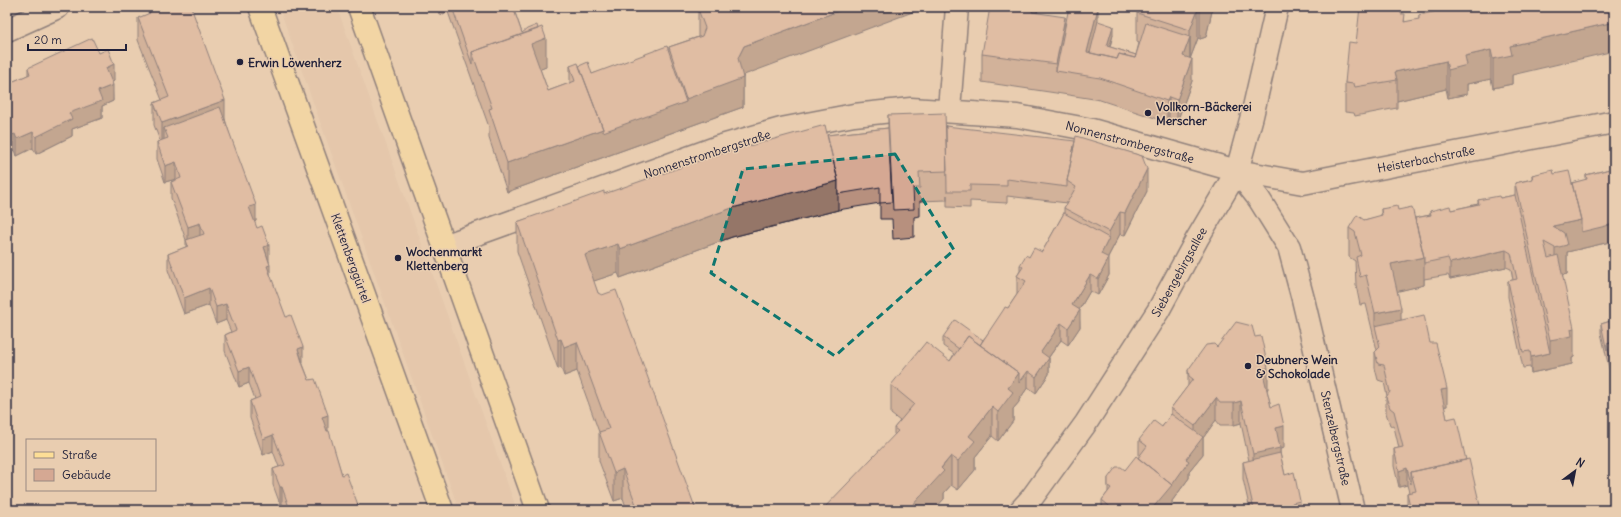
<svg xmlns="http://www.w3.org/2000/svg" width="1621" height="517" viewBox="0 0 1621 517" font-family="Delius,sans-serif">
  <style>
    .built { fill: #dfbfa5 }
    .lines { fill: none; stroke-linecap: round; stroke-linejoin: round }
    .minor-casing { stroke: #22223b; stroke-width: 25 }
    .major-casing { stroke: #22223b; stroke-width: 25 }
    .minor { stroke: #e9cdb0; stroke-width: 22 }
    .major { stroke: #fdde96; stroke-width: 22 }
    .wall { fill: #b7907e; stroke: #22223b }
    .shaded-wall { fill: #957667; stroke: #22223b }
    .building { fill: #d5a893; stroke: #22223b }
    .marked { fill: none; stroke: #0f766e; stroke-width: 3; stroke-dasharray: 8 5; stroke-linejoin: round }
    .poi-dot { fill: #22223b; stroke: #e9cdb0; stroke-width: 1.5 }
    .labels { text-anchor: middle; dominant-baseline: central; stroke-width: 3; stroke-linejoin: round; paint-order: stroke }
    .poi-label { font-size: 12px; font-weight: bold; fill: #22223b; stroke: #e9cdb0; text-anchor: start }
    .street-label { font-size: 12px; fill: #22223b; stroke: #e9cdb0 }
  </style>
  <rect width="100%" height="100%" fill="#e9cdb0"/>
  <filter id="ink" filterUnits="userSpaceOnUse"><feTurbulence type="fractalNoise" baseFrequency=".025" numOctaves="2"/><feDisplacementMap in="SourceGraphic" scale="8" xChannelSelector="R" yChannelSelector="G"/><feConvolveMatrix kernelMatrix="1 2 1 2 8 2 1 2 1" color-interpolation-filters="sRGB"/></filter>
  <g filter="url(#ink)">
    <path class="built" d="M279,7H337L517,510H459Z"/>
    <g class="lines">
      <defs>
        <path id="minor" d="M7,30L58,7
          M949,110L957,7
          M1237,171L1259,199L1289,247L1303,299L1353,510
          M444,246L718,147L781,129L854,115L911,109L1017,116L1092,130L1237,171L1303,183L1614,122
          M1021,510L1031,499L1086,423L1158,311L1197,239L1237,171L1252,116L1277,7"/>
        <path id="major" d="M260,7L442,510
          M359,7L538,510"/>
      </defs>
      <use href="#minor" class="minor-casing"/>
      <use href="#major" class="major-casing"/>
      <use href="#minor" class="minor"/>
      <use href="#major" class="major"/>
    </g>
    <path class="wall" d="M149,7L225,119L256,221L254,222L269,262L270,276L328,431L342,475L360,510H284L282,503L280,504L273,485V469L279,467L273,451L263,455L250,418V401L255,399L249,383L239,387L225,351V335L231,332L226,320L216,324L209,305L184,314L168,270V254L186,247V240L171,198V182L176,180V179L165,182L157,159V142L160,141L154,125V103L162,100L138,40V18L149,14Z
      M437,7H513L522,33L546,67L540,69L548,91L570,83V66H579L592,74L669,51V47L698,37V9L744,75L743,77V107L507,192L489,138V127L448,12L440,15Z
      M1038,7L1037,13L1065,25L1098,21L1113,35L1110,47L1136,55L1139,43L1137,42V7H1213L1206,37L1200,39L1198,38L1190,59L1192,81L1177,122L1169,119L1167,122L1100,100L1056,93L982,82V54Z
      M1402,7V14L1405,22L1419,20V15L1456,7L1512,75V84L1493,88L1491,79L1467,84V94L1448,98L1446,89L1397,101V108L1355,116L1354,113L1345,112V83L1356,43Z
      M99,53L114,81L112,82L113,101L102,106V118L72,129V136L36,154L33,148L17,156L15,150L7,154V84L28,75V68Z
      M888,115L946,126L1147,191L1125,235L1120,234L1108,257L1109,275L1098,295L1090,291L1079,310L1080,327L1068,345L1061,340L1049,357V374L1036,393L1028,387L1019,400V402L1013,409V421L998,441L992,436L975,457V470L958,490L951,485L944,493V499L894,434V428L900,421L891,414V385L950,361L954,354L943,346V337L983,340L1008,308L1018,293H1017V276L1020,271V265L1029,257L1042,252L1064,213V208L1067,203L1007,196V203L970,201V208L947,207V195V200L920,201V216L914,217V237L893,239L892,219H880V203L838,210L732,237L620,278L618,273L593,281L598,293L696,510H627L623,498L614,501L599,461V432L577,371L564,376L561,368L558,369L517,251V222L604,194L827,135L888,128Z
      M1614,168V241L1567,252V274L1562,275L1574,357L1572,358V364L1531,373L1530,367L1523,368L1508,297V281L1513,280L1511,269L1506,267L1450,279L1448,275L1424,279V285L1397,291L1401,320L1430,343L1447,406H1444L1447,419L1466,460L1481,510H1407V493L1409,492L1407,485L1399,487L1394,466V449L1399,448L1394,427L1390,425L1386,413V397L1387,396L1384,382L1378,380L1375,368V352L1377,350L1375,342L1366,304L1360,305L1356,285L1355,261L1349,257V228L1364,220L1381,216V209L1398,210L1415,218L1430,215V211L1451,210L1478,204V200L1500,198L1515,195V183L1532,179V175L1554,174L1572,183L1586,180V175Z
      M1614,320V390L1601,333V324Z
      M1188,370L1268,389L1267,390L1271,407L1284,448L1280,449V453L1285,475L1300,501V510H1250L1243,479V462L1249,461L1241,423L1234,425H1220L1216,420L1203,438V454L1189,471V478L1172,501V507L1169,510H1099L1102,506V500L1108,492V478L1125,470L1138,458L1139,457V440L1162,427L1171,414V408L1188,386Z"/>
    <path class="shaded-wall" d="M440,7H448V12L440,15Z
      M849,7H926L744,75L743,78V107L507,192V163L603,129L686,102V99L738,58L744,46Z
      M1033,7H1038L1032,41V12Z
      M1206,7H1213L1206,37L1200,39V10Z
      M1098,8V30L1089,66L1087,52Z
      M1198,9V38L1190,59V30Z
      M1065,17V46L1056,71V64Z
      M1614,22V51L1512,75V84L1493,88V59L1510,46Z
      M1113,26V35L1107,55V46Z
      M1190,37V59L1183,56Z
      M546,38V67L531,73L476,63Z
      M1491,50V79L1467,84V94L1448,98V70L1465,56Z
      M1192,59V81L1177,122V100Z
      M1446,61V89L1397,101V80L1395,72Z
      M114,64V81L106,85V68Z
      M113,85V101L102,106V118L72,129V136L36,154V137L98,91Z
      M1169,97V119L1167,122V101Z
      M225,100V122L164,128V144L162,145V123Z
      M7,125L15,134V150L7,154Z
      M33,132V148L17,156V139Z
      M176,162V179L165,182V166Z
      M1147,169V191L1125,235V213Z
      M838,181V210L732,237L620,278V249L732,208Z
      M256,205V221L249,224V207Z
      M1120,212V234L1101,270V254L1109,238V232Z
      M1581,220L1614,224V241L1567,252V274L1555,277V248L1553,226Z
      M200,223V239L188,244V227Z
      M618,244V273L585,284V255Z
      M269,245V262L264,247Z
      M1506,250V267L1450,279V263Z
      M1424,257V285L1391,293V264Z
      M1109,258V275L1098,295V279Z
      M270,265V282L267,266Z
      M1090,275V291L1072,322V305Z
      M209,288V305L184,314V298Z
      M226,304V320L216,324V307Z
      M1401,308V336L1375,326V313Z
      M1080,310V327L1068,345V328Z
      M1061,323V340L1041,368V352Z
      M1574,328V357L1572,358V364L1531,373V357L1550,353V340L1571,329Z
      M561,339V368L558,369V340Z
      M577,342V371L564,376V347Z
      M303,347V363L298,349Z
      M1049,358V374L1036,393V377Z
      M249,367V383L239,387V371Z
      M1268,368V389L1262,391V369Z
      M1028,371V387L1019,400V402L1013,409V421L998,441V412L1008,388L1019,373Z
      M1447,389V406L1441,407V390Z
      M1216,398V420L1203,438V454L1189,471V478L1172,501V507L1169,510H1151L1186,459L1195,447V426Z
      M1241,401V423L1234,425V403Z
      M992,407V436L975,457V470L958,490V461L969,436Z
      M328,415V431L322,433V417Z
      M1284,426V448L1280,449V470L1253,476V454L1276,428Z
      M273,435V451L263,455V439Z
      M951,456V485L944,493V499L934,510H908Z
      M1407,468V485L1399,487V471Z
      M623,469V498L614,501V473Z
      M280,487H282V503L280,504Z"/>
    <path class="building" d="M149,7H191L225,100L162,123L154,103L169,97L138,18L150,13Z
      M452,7H513L522,33L527,29L537,25L538,29L472,52V64Z
      M703,7H849L744,46L738,58L743,78L686,99L669,47L702,36L705,28L698,9Z
      M990,7H1033L1032,12L1065,17L1056,64L982,54Z
      M1069,7H1094L1098,8L1087,52L1117,59L1119,54L1135,58L1146,23L1190,37L1183,56L1192,59L1177,100L1169,97L1167,101L1100,78L1056,71Z
      M1138,7H1206V8L1200,10L1198,9L1190,30L1137,13Z
      M1360,7H1401V14H1405L1404,22L1419,19V15L1456,7H1611L1614,22L1510,46L1512,55L1493,59L1491,50L1465,56L1467,65L1448,70L1446,61L1395,72L1397,80L1355,87L1354,84L1345,83L1349,42L1356,43Z
      M1611,7H1614V29V22Z
      M1098,21L1113,26L1107,46L1136,55L1135,58L1119,54L1117,59L1090,53Z
      M542,27L546,38L531,44L548,91L575,81L570,66L578,63L603,129L507,163L489,109L492,108L472,52Z
      M92,38L99,53L108,49L114,64L106,68L113,85L98,91L102,101L69,113L72,119L36,137L33,132L17,139L15,134L7,137V84L30,74L28,68Z
      M667,46L686,102L603,132V129L579,66L588,62L592,74Z
      M220,107L256,205L249,207L257,228L262,226L269,245L264,247L270,265L267,266L286,317L291,315L303,347L298,349L303,365L309,380L315,379L328,415L322,417L327,431H329L342,475L346,473L360,510H290L282,487H280L273,469L285,465L273,435L263,439L250,401L260,397L249,367L239,371L225,335L236,330L226,304L216,307L209,288L184,298L168,254L188,246L186,240L204,234L200,223L188,227L171,182L181,178L176,162L165,166L157,142L168,138L164,128Z
      M945,113L947,171L919,172L920,188H913L914,209L893,210L888,115Z
      M825,125L838,181L732,208L620,249L618,244L585,255L598,293L602,295L616,290L696,510H638L623,469L614,473L599,432L609,429L577,342L564,347L561,339L558,340L517,222L604,191V194L713,156Z
      M946,126L1075,141L1067,181V187L1007,179V186L970,185V191H947Z
      M888,128L892,202L880,203V187L838,194V181L827,135Z
      M1076,136L1142,156L1147,169L1125,213L1120,212L1109,232L1064,208L1076,187L1067,181Z
      M1614,168V224L1581,232V220L1572,183L1587,179L1586,175Z
      M1553,170L1554,174L1569,171L1581,220L1553,226L1564,233L1567,245L1555,248L1544,242L1548,258L1558,255L1574,328L1571,329L1572,336L1550,340L1515,183L1533,179L1532,175Z
      M1515,195L1550,353L1531,357L1530,351L1523,352L1508,281L1517,279L1511,253L1506,250L1450,263L1448,258L1424,263V257L1415,218L1431,215L1430,211L1450,206L1451,210L1479,204L1478,200L1499,196L1500,198Z
      M1397,206L1398,210L1412,207L1424,257L1391,264L1401,308L1375,313L1366,275L1360,277L1356,257L1361,255L1355,232L1349,228L1357,215L1364,220L1382,215L1381,209Z
      M1064,213L1109,238L1101,254L1109,258L1098,279L1090,275L1072,305L1080,310L1068,328L1061,323L1041,352L1049,358L1036,377L1028,371L1019,383V373L980,345L1004,309L1005,307L1008,308L1026,281L1017,276L1023,267L1020,265L1026,255L1029,257L1034,248L1042,252Z
      M1424,315L1430,343H1436L1447,389L1441,390L1447,419L1456,417L1466,460L1411,472V484L1407,468L1399,471L1394,449L1403,447L1394,411L1390,408L1386,397L1390,392L1384,365L1378,364L1375,352L1380,347L1375,326Z
      M955,320L983,340L980,345L968,336L959,349L943,337Z
      M1614,320V342L1607,344V351L1601,324Z
      M1236,322L1252,326L1255,337L1261,336L1268,368L1262,369L1271,407L1279,404L1284,426L1276,428L1280,448L1253,454L1241,401L1234,403H1220L1216,398L1195,426L1171,408L1193,379L1189,376L1188,370L1206,345L1214,344L1217,347Z
      M968,336L1019,373L1008,388L1013,392L998,412L992,407L969,436L975,441L958,461L951,456L941,468L944,471L908,510H822L898,431L894,428L914,404L891,385L926,342L950,361Z
      M1614,342V374L1607,344Z
      M1171,414L1203,437L1186,459L1189,461L1172,485L1138,458L1147,446L1139,440L1154,421L1162,427Z
      M1280,453L1285,475L1294,472L1300,501L1292,503L1293,510H1254L1243,462Z
      M1136,456L1172,485L1151,510H1114L1102,500L1111,488L1108,486V478L1116,467H1121L1125,470Z
      M1469,459L1481,510H1411L1407,493L1416,491L1411,472Z
      M1102,506L1107,510H1099Z"/>
  </g>
  <path d="M0 0H1621V517H0ZM895,154L954,250L835,356L711,273L743,169Z" fill="#e9cdb0" fill-opacity=".55" fill-rule="evenodd"/>
  <path class="marked" d="M895,154L954,250L835,356L711,273L743,169Z"/>
  <g class="poi-dot">
    <circle cx="240" cy="62" r="4"/>
    <circle cx="1148" cy="113" r="4"/>
    <circle cx="398" cy="258" r="4"/>
    <circle cx="1248" cy="366" r="4"/>
  </g>
  <g class="labels">
    <g class="poi-label">
      <text x="248" y="62">Erwin Löwenherz</text>
      <text x="1156" y="106">Vollkorn-Bäckerei<tspan x="1156" dy="14">Merscher</tspan></text>
      <text x="406" y="251">Wochenmarkt<tspan x="406" dy="14">Klettenberg</tspan></text>
      <text x="1256" y="359">Deubners Wein<tspan x="1256" dy="14">&amp; Schokolade</tspan></text>
    </g>
    <g class="street-label">
      <text transform="translate(1130 142) rotate(15)">Nonnenstrombergstraße</text>
      <text transform="translate(707 154) rotate(-18)">Nonnenstrombergstraße</text>
      <text transform="translate(1426 159) rotate(-11)">Heisterbachstraße</text>
      <text transform="translate(351 258) rotate(70)">Klettenberggürtel</text>
      <text transform="translate(1179 272) rotate(-61)">Siebengebirgsallee</text>
      <text transform="translate(1336 438) rotate(77)">Stenzelbergstraße</text>
    </g>
  </g>
  <rect width="1621" height="517" fill="none" stroke="#e9cdb0" stroke-width="24"/>
  <rect x="12" y="12" width="1597" height="493" fill="none" stroke="#22223b" stroke-width="1.5" filter="url(#ink)"/>
  <rect x="26" y="439" width="130" height="52" fill="#e9cdb0" stroke="#998981"/>
  <rect x="34" y="452" width="20" height="6" fill="#fdde96" stroke="#998981"/>
  <text x="62" y="459" font-size="12" fill="#22223b">Straße</text>
  <rect x="34" y="469" width="20" height="12" fill="#d5a893" stroke="#998981"/>
  <text x="62" y="479" font-size="12" fill="#22223b">Gebäude</text>
  <g transform="translate(1575 471) rotate(32)" stroke="#e9cdb0" stroke-width="3" paint-order="stroke">
  <path d="M0-3L7 15L0 10L-7 15Z" fill="#22223b"/>
  <text y="-6" font-size="11" font-weight="bold" text-anchor="middle" fill="#22223b">N</text>
  </g>
  <path d="M28 44v6h98v-6" fill="none" stroke="#22223b" stroke-width="2"/>
  <text x="34" y="44" font-size="12" fill="#22223b" stroke="#e9cdb0" stroke-width="3" paint-order="stroke">20 m</text>
</svg>
